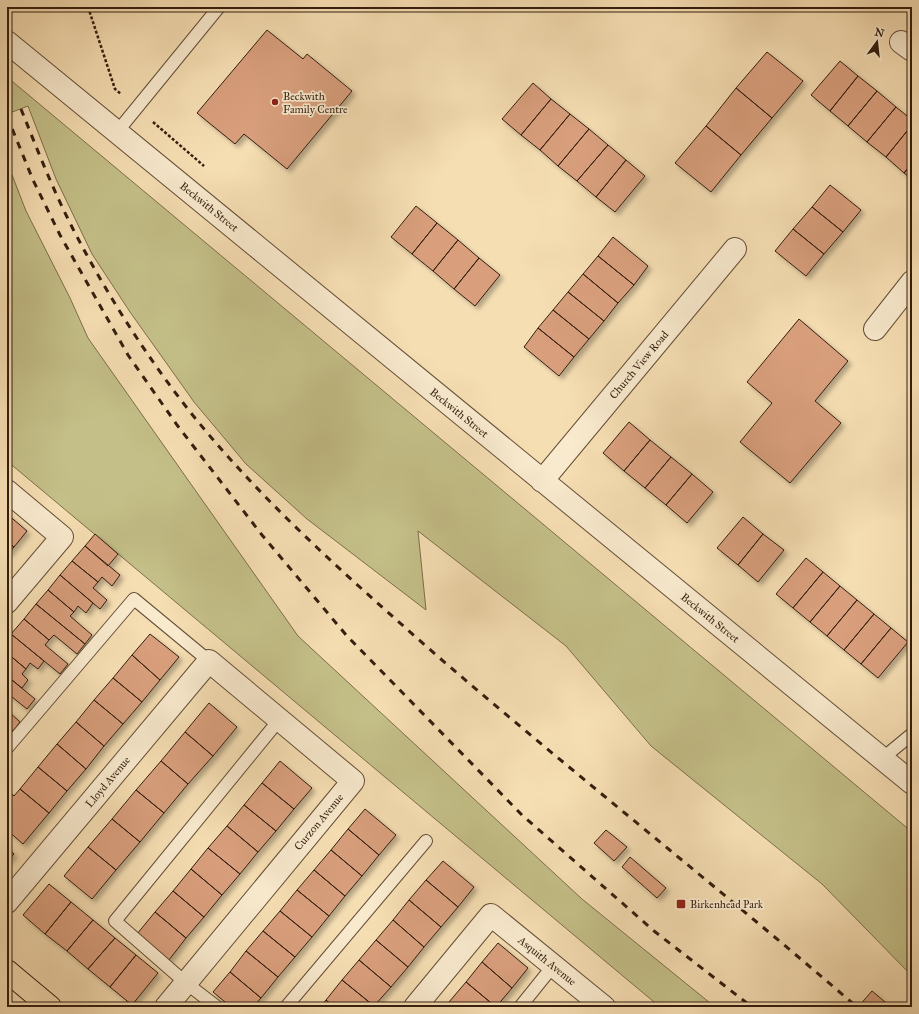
<svg xmlns="http://www.w3.org/2000/svg" width="919" height="1014" viewBox="0 0 919 1014" font-family="'IM FELL Great Primer',serif">
  <style>
    .green { fill: #c4bf88; stroke: #7c6e4b }
    .building { fill: #d99f7d; stroke: #331e0e; filter: url(#shadow) }
    .lines { fill: none; stroke-linecap: round; stroke-linejoin: round }
    .service-casing { stroke: #644e37; stroke-width: 14 }
    .minor-casing { stroke: #644e37; stroke-width: 24 }
    .primary-casing { stroke: #331e0e; stroke-width: 24 }
    .path { stroke: #331e0e; stroke-width: 2.5; stroke-dasharray: 3 2; stroke-linecap: butt }
    .service { stroke: #f9eace; stroke-width: 12 }
    .minor { stroke: #f9eace; stroke-width: 22 }
    .primary { stroke: #f6deb3; stroke-width: 22 }
    .rail { stroke: #331e0e; stroke-width: 3; stroke-dasharray: 7 7; stroke-linecap: butt }
    .poi-dot { fill: #8f2418; stroke: #f9eace; stroke-width: 1.5 }
    .labels { text-anchor: middle; dominant-baseline: central; stroke-width: 3.5; stroke-linejoin: round; paint-order: stroke }
    .poi-label { font-size: 11px; fill: #331e0e; stroke: #f9eace; text-anchor: start }
    .street-label { font-size: 11px; fill: #331e0e; stroke: #f9eace }
  </style>
  <defs>
    <filter id="shadow"><feDropShadow dx="3.5" dy="3.5" stdDeviation="2" flood-color="#0004"/></filter>
  </defs>
  <rect width="100%" height="100%" fill="#f6deb3"/>
  <filter id="stains"><feTurbulence type="fractalNoise" baseFrequency=".005" numOctaves="4"/><feColorMatrix values="0 0 0 0 .2 0 0 0 0 .09 0 0 0 0 .02 0 0 0 .5 -.17"/></filter>
  <radialGradient id="worn" r=".72"><stop offset=".6" stop-color="#630" stop-opacity="0"/><stop offset="1" stop-color="#630" stop-opacity=".3"/></radialGradient>
  <path class="green" d="M7,77L912,832V976L822,884L651,746L566,646L418,531L426,610L307,519L246,464L194,402L130,312L92,254L56,179L28,106L7,114Z
    M7,162L26,211L70,298L88,338L298,636L582,899L715,1007H660L7,461Z"/>
  <path class="building" d="M267,30L303,59L307,54L352,91L287,169L244,134L235,144L197,113Z
    M767,52L803,81L772,118L736,88Z
    M840,61L858,76L830,111L811,95Z
    M858,76L877,91L848,126L830,111Z
    M533,83L551,99L521,135L502,119Z
    M736,88L772,118L741,155L706,126Z
    M877,91L896,107L867,142L848,126Z
    M551,99L570,114L540,150L521,135Z
    M896,107L912,120V125L886,157L867,142Z
    M570,114L589,129L558,166L540,150Z
    M912,125V163L904,173L886,157Z
    M706,126L741,155L711,192L675,163Z
    M589,129L608,145L577,181L558,166Z
    M608,145L626,160L596,197L577,181Z
    M626,160L645,176L615,212L596,197Z
    M912,163V179L904,173Z
    M830,185L861,210L843,232L812,207Z
    M416,206L437,223L412,254L391,237Z
    M812,207L843,232L824,254L793,229Z
    M437,223L458,240L433,271L412,254Z
    M793,229L824,254L806,276L775,251Z
    M613,237L648,266L634,285L598,256Z
    M458,240L479,258L454,289L433,271Z
    M598,256L634,285L618,303L583,274Z
    M479,258L500,275L475,306L454,289Z
    M583,274L618,303L604,321L568,292Z
    M568,292L604,321L589,339L553,310Z
    M553,310L589,339L574,357L538,328Z
    M799,319L848,361L815,401L841,423L790,483L740,442L772,403L747,382Z
    M538,328L574,357L559,376L524,347Z
    M629,422L650,440L624,471L603,453Z
    M650,440L671,457L645,488L624,471Z
    M671,457L692,474L666,505L645,488Z
    M692,474L713,492L687,523L666,505Z
    M7,514L27,531L14,547L7,541Z
    M743,517L763,534L738,565L717,548Z
    M95,534L118,554L108,566L85,546Z
    M763,534L784,550L758,582L738,565Z
    M7,541L14,547L7,555Z
    M85,546L120,575L112,586L102,577L98,582L72,561Z
    M806,558L823,572L793,608L776,594Z
    M72,561L98,582L93,588L107,600L100,609L60,575Z
    M823,572L840,586L810,622L793,608Z
    M60,575L93,603L86,613L78,606L74,612L48,590Z
    M840,586L857,600L827,636L810,622Z
    M48,590L74,612L70,616L92,635L85,644L36,604Z
    M857,600L874,614L844,650L827,636Z
    M36,604L85,644L77,654L54,635L49,640L24,619Z
    M874,614L891,628L861,664L844,650Z
    M24,619L49,640L45,645L68,664L60,674L11,634Z
    M891,628L908,642L878,678L861,664Z
    M11,634L44,661L38,669L30,663L26,669L7,653V639Z
    M150,634L179,657L160,680L132,655Z
    M7,653L26,669L22,674L28,680L22,688L7,676Z
    M132,655L160,680L142,702L113,678Z
    M7,676L35,699L27,709L7,693Z
    M113,678L142,702L123,724L94,700Z
    M94,700L123,724L104,746L76,722Z
    M209,703L237,727L213,756L185,732Z
    M7,710L20,722L13,731L7,726Z
    M76,722L104,746L86,769L57,744Z
    M185,732L213,756L188,784L161,761Z
    M57,744L86,769L67,791L38,767Z
    M161,761L188,784L164,813L136,790Z
    M280,761L312,788L294,809L262,783Z
    M38,767L67,791L49,813L20,789Z
    M262,783L294,809L276,831L244,805Z
    M20,789L49,813L23,844L7,830V790L14,796Z
    M136,790L164,813L140,842L112,819Z
    M244,805L276,831L258,852L227,826Z
    M365,809L396,835L379,855L348,829Z
    M112,819L140,842L116,870L88,847Z
    M227,826L258,852L240,874L208,848Z
    M348,829L379,855L362,876L331,850Z
    M606,830L627,847L614,861L594,843Z
    M7,847L14,854L7,862Z
    M88,847L116,870L92,899L64,876Z
    M208,848L240,874L222,895L191,869Z
    M331,850L362,876L345,896L314,870Z
    M630,857L666,888L657,898L622,867Z
    M443,861L474,887L458,907L426,880Z
    M191,869L222,895L204,917L173,891Z
    M314,870L345,896L329,916L297,890Z
    M426,880L458,907L441,927L409,900Z
    M49,884L71,902L45,934L23,915Z
    M297,890L329,916L312,937L280,911Z
    M173,891L204,917L186,938L155,912Z
    M409,900L441,927L424,947L393,920Z
    M71,902L93,920L67,951L45,934Z
    M280,911L312,937L295,957L263,931Z
    M155,912L186,938L169,960L137,934Z
    M93,920L115,938L88,969L67,951Z
    M393,920L424,947L408,967L376,940Z
    M263,931L295,957L278,977L246,951Z
    M115,938L136,955L110,987L88,969Z
    M376,940L408,967L391,987L359,960Z
    M498,943L528,968L512,988L482,962Z
    M246,951L278,977L261,998L230,972Z
    M136,955L158,973L132,1005L110,987Z
    M359,960L391,987L374,1006L342,980Z
    M482,962L512,988L496,1007L466,982Z
    M230,972L261,998L253,1007H231L213,992Z
    M342,980L374,1006V1007H334L326,1000Z
    M466,982L496,1007H456L449,1002Z
    M872,991L891,1007H858Z
    M326,1000L334,1007H320Z"/>
  <g class="lines">
    <defs>
      <path id="service" d="M117,132L219,7
        M7,748L134,599L209,661
        M883,758L912,734
        M217,1007L186,983L115,921L279,720
        M286,1007L426,841
        M520,1007L553,966"/>
      <path id="minor" d="M7,42L912,783
        M901,42L912,50
        M875,329L912,282
        M542,481L735,249
        M7,491L62,537L7,602
        M7,902L209,661L353,781L166,1007
        M415,1007L491,915L604,1007"/>
      <path id="primary" d="M7,971L50,1007"/>
    </defs>
    <use href="#service" class="service-casing"/>
    <use href="#minor" class="minor-casing"/>
    <use href="#primary" class="primary-casing"/>
    <path class="path" d="M88,7L115,89L121,94
      M153,122L204,166"/>
    <use href="#service" class="service"/>
    <use href="#minor" class="minor"/>
    <use href="#primary" class="primary"/>
    <path class="rail" d="M21,109C37,149 53,190 73,229C106,293 146,356 191,413C264,504 348,577 435,654C574,774 718,887 857,1007
      M7,116L33,180L60,235L128,355L177,425L262,535L347,636L522,815L654,931L752,1007"/>
  </g>
  <g class="poi-dot">
    <circle cx="275" cy="102" r="4"/>
    <rect x="676" y="899" width="10" height="10" rx="2"/>
  </g>
  <g class="labels">
    <g class="poi-label">
      <text x="283" y="96">Beckwith<tspan x="283" dy="13">Family Centre</tspan></text>
      <text x="690" y="904">Birkenhead Park</text>
    </g>
    <g class="street-label">
      <text transform="translate(209 207) rotate(39)">Beckwith Street</text>
      <text transform="translate(639 365) rotate(-50)">Church View Road</text>
      <text transform="translate(459 413) rotate(39)">Beckwith Street</text>
      <text transform="translate(710 618) rotate(39)">Beckwith Street</text>
      <text transform="translate(108 782) rotate(-50)">Lloyd Avenue</text>
      <text transform="translate(319 822) rotate(-50)">Curzon Avenue</text>
      <text transform="translate(547 961) rotate(39)">Asquith Avenue</text>
    </g>
  </g>
  <rect width="919" height="1014" fill="none" stroke="#f6deb3" stroke-width="24"/>
  <rect x="8" y="8" width="903" height="998" fill="none" stroke="#331e0e" stroke-width="2"/>
  <rect x="12" y="12" width="895" height="990" fill="none" stroke="#331e0e"/>
  <g transform="translate(877 42) rotate(15)" stroke="#f9eace" stroke-width="3" paint-order="stroke">
  <path d="M0-3L7 15L0 10L-7 15Z" fill="#331e0e"/>
  <text y="-6" font-size="11" font-weight="bold" text-anchor="middle" fill="#331e0e">N</text>
  </g>
  <rect width="100%" height="100%" filter="url(#stains)"/>
  <rect width="100%" height="100%" fill="url(#worn)"/>
</svg>
